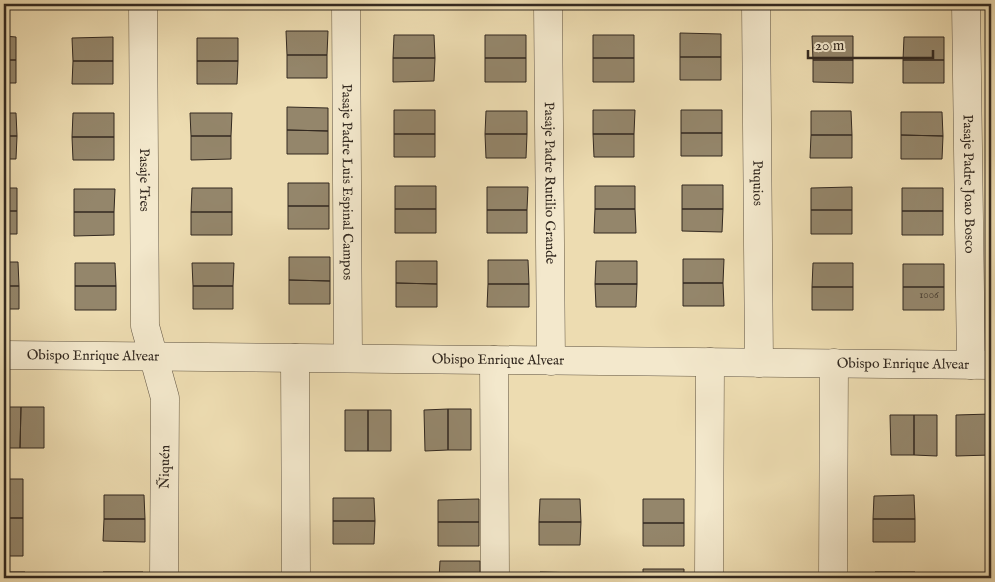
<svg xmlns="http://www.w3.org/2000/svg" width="995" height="582" viewBox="0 0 995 582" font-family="'IM FELL English',serif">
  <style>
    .building { fill: #94866b; stroke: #332920 }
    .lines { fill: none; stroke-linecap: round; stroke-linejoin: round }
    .minor-casing { stroke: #625644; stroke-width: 29 }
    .minor { stroke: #f3e8cc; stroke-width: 28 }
    .labels { text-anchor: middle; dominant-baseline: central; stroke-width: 5; stroke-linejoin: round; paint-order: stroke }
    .number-label { font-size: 11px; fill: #4b4033 }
    .street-label { font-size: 14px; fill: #332920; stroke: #f3e8cc }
  </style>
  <rect width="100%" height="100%" fill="#eddcb1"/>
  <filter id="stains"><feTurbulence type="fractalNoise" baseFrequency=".004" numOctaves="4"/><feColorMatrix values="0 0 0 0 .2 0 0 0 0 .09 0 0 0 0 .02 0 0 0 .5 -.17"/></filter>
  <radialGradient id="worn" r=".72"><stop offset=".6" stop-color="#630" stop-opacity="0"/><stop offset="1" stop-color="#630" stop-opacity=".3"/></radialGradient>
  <path class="building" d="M4,4H16V8H4Z
    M72,4H113V9H72Z
    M190,4H231V8H190Z
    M393,4H434V6H393Z
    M485,4H526V7H485Z
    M593,4H634V6H593Z
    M680,4H721V5H680Z
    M812,4H853V8L812,7Z
    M903,4H944V8H903Z
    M286,31H328L327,55H287Z
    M680,33L721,34V57H680Z
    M394,35H434L435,58H393Z
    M485,35H526V58H485Z
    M593,35H634V58H593Z
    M4,36L16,37V60H4Z
    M812,36H853V60H813Z
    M113,37V61H73L72,38Z
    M904,37H944V60H903Z
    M197,38H238V61H197Z
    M287,55H327V78H287Z
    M680,57H721V80H680Z
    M393,58H435L434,81L393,82Z
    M485,58H526V82H485Z
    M593,58H634V82H593Z
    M4,60H16V83H4Z
    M813,60H853V83L813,82Z
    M903,60H944V83H903Z
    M73,61H113V84H72Z
    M197,61H238L237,84H197Z
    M287,107L328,108V131L287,130Z
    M394,110H435V134H394Z
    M593,110H635L634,134H593Z
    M681,110H722V133H681Z
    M486,111H527V134H485Z
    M811,111H851L852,135H811Z
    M901,112H942L943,136L901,135Z
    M4,113H16L17,136H4Z
    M73,113H114V137H72Z
    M190,113H232L231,136H191Z
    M287,130L328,131V154H287Z
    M681,133H722V156H681Z
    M394,134H435V157H394Z
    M485,134H527L526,158H486Z
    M593,134H634V157H594Z
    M811,135H852V158H810Z
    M901,135L943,136L942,159H901Z
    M4,136H17L16,159H4Z
    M191,136H231V159L191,160Z
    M72,137H114V160H73Z
    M288,183H329V206H288Z
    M682,185H723V209H682Z
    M395,186H436V209H395Z
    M595,186H635V209H595Z
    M487,187H528L527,210H487Z
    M852,187V210H811V188Z
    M4,188H17V211H4Z
    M192,188H232V212H191Z
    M902,188H943V211H902Z
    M74,189H115L114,212H74Z
    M288,206H329V229H288Z
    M395,209H436V233H395Z
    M595,209H635L636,233H594Z
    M682,209H723L722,232L682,231Z
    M487,210H527V233H487Z
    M811,210H852V234H811Z
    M4,211H17V234H4Z
    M902,211H943V235H902Z
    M74,212H114V235L74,236Z
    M191,212H232V235H191Z
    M289,257H330V281L289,280Z
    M683,259H724L723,283H683Z
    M488,260H528L529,284H488Z
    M396,261H437V284L396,283Z
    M596,261H637V284H595Z
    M4,262H18L19,286H4Z
    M75,263H115L116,286H75Z
    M192,263H234L233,286H193Z
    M813,263H853V287H812Z
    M903,264H944V287H903Z
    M289,280L330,281V304H289Z
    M396,283L437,284V307H396Z
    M683,283H723L724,306H683Z
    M488,284H529V307H487Z
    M595,284H637L636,307H596Z
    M4,286H19V309H4Z
    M75,286H116V310H75Z
    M193,286H233V309H193Z
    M812,287H853V310H812Z
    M903,287H944V310H903Z
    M4,407H21L20,448H4Z
    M21,407H44V448H20Z
    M448,409H471V450H448Z
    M448,409V450L425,451L424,410Z
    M345,410H368V451H345Z
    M368,410H391V451H368Z
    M991,414V455L956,456V415Z
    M890,415H914V455H891Z
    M914,415H937V456L914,455Z
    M4,479H23V518H4Z
    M989,481H991V518H989Z
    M104,495H144L145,519H104Z
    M914,495L915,519H873L874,496Z
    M333,498H374L375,521H333Z
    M479,499V522H438V500Z
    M540,499H580L581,522H539Z
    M643,499H684V523H643Z
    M4,518H23V556H4Z
    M989,518H991V541H989Z
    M104,519H145V542L103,541Z
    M873,519H915V542H873Z
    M333,521H375L374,544H333Z
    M438,522H479V546H438Z
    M539,522H581L580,545H539Z
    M643,523H684V546H643Z
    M440,561H480V578H439Z
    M643,569H684V578H643Z
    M4,572H25V578H4Z
    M103,572H143L144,578H103Z
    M540,572L581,573V578H540Z
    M875,572H915V578H875Z
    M334,573H375V578H334Z"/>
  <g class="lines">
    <defs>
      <g id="minor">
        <path id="s1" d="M143,4L145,326L165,398L164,578"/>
        <path id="s2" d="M346,4L348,358"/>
        <path id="s3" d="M548,4L551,361"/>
        <path id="s4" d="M756,4L759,363"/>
        <path id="s5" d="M966,4L971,365"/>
        <path id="s6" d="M4,355L991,365"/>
        <path d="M295,358L296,578"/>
        <path d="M494,360L495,578"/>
        <path d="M709,578L710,362"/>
        <path d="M833,578L834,363"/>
      </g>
    </defs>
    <use href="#minor" class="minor-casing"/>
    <use href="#minor" class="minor"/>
  </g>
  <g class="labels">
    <g class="number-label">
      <text x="929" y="295">1006</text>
    </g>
    <g class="street-label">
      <text stroke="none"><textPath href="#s1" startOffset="176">Pasaje Tres</textPath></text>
      <text stroke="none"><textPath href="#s2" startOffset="178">Pasaje Padre Luis Espinal Campos</textPath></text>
      <text stroke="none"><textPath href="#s3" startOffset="179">Pasaje Padre Rutilio Grande</textPath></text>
      <text stroke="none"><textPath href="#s4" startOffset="179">Puquios</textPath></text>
      <text stroke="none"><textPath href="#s5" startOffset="180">Pasaje Padre Joao Bosco</textPath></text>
      <text stroke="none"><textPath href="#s6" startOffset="89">Obispo Enrique Alvear</textPath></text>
      <text stroke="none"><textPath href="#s6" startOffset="494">Obispo Enrique Alvear</textPath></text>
      <text stroke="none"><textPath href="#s6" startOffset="899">Obispo Enrique Alvear</textPath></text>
      <text transform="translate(165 467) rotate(-89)">Ñiquén</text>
    </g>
  </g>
  <rect width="995" height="582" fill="none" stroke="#eddcb1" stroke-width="20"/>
  <rect x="5" y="5" width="985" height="572" fill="none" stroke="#332920" stroke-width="2.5"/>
  <rect x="10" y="10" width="975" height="562" fill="none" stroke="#332920"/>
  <path d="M808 50v8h125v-8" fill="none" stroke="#332920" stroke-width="2.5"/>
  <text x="815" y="50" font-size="15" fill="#332920" stroke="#f3e8cc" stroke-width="4" paint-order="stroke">20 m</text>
  <rect width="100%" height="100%" filter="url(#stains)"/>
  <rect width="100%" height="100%" fill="url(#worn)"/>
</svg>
